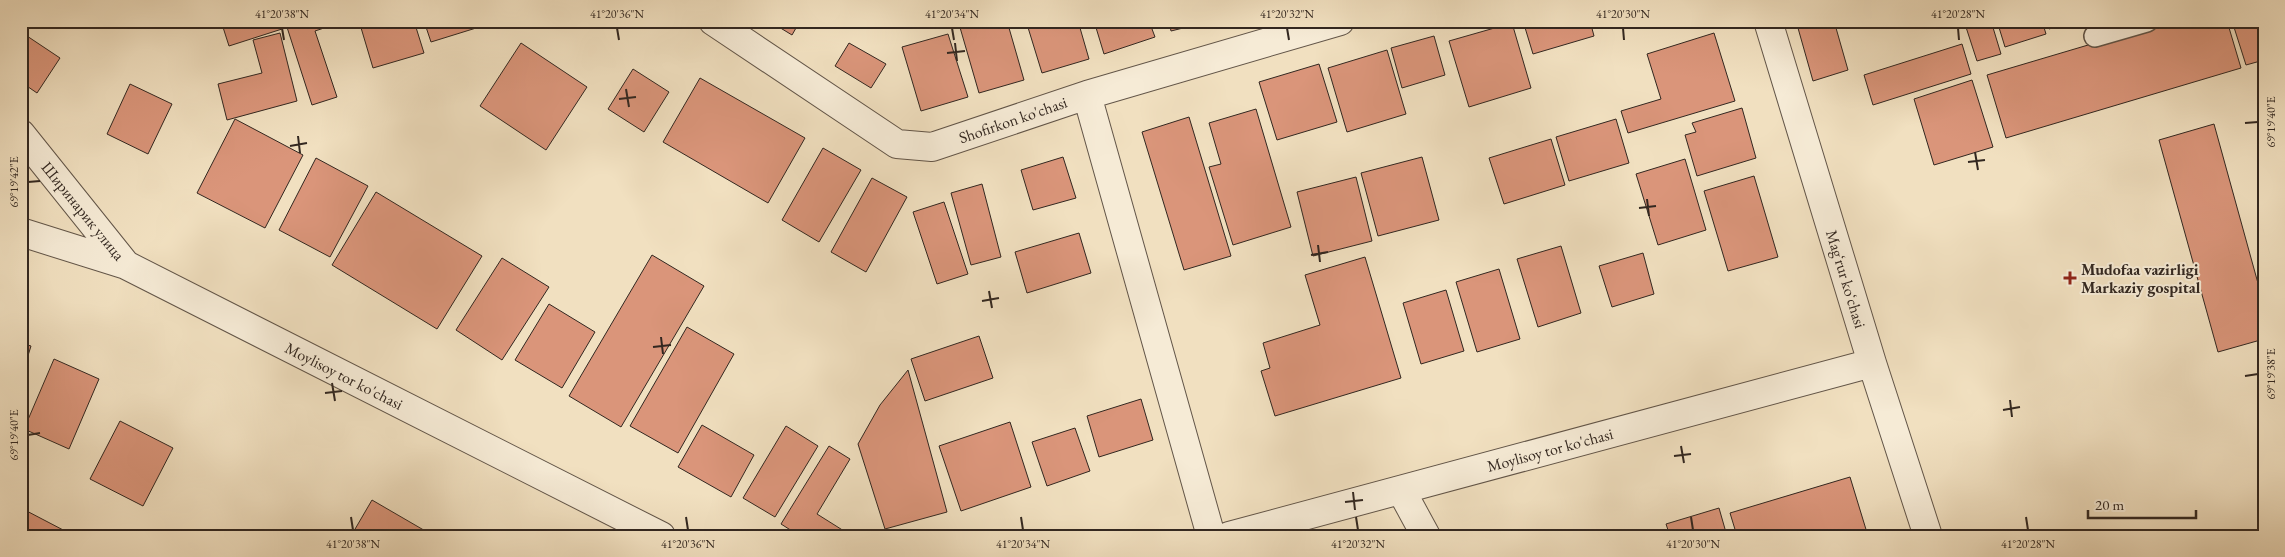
<svg xmlns="http://www.w3.org/2000/svg" width="2285" height="557" viewBox="0 0 2285 557" font-family="'EB Garamond',serif">
  <style>
    .building { fill: #da957a; stroke: #322720 }
    .lines { fill: none; stroke-linecap: round; stroke-linejoin: round }
    .service-casing { stroke: #625548; stroke-width: 24 }
    .minor-casing { stroke: #625548; stroke-width: 30 }
    .service { stroke: #f6ebd6; stroke-width: 21 }
    .minor { stroke: #f6ebd6; stroke-width: 28 }
    .ticks { fill: none; stroke: #322720; stroke-width: 2 }
    .poi-dot { fill: #8f2418; stroke: #f6ebd6; stroke-width: 2 }
    .labels { text-anchor: middle; dominant-baseline: central; stroke-width: 4; stroke-linejoin: round; paint-order: stroke }
    .street-label { font-size: 16px; fill: #322720; stroke: #f6ebd6 }
    .poi-label { font-size: 16px; font-weight: bold; fill: #322720; stroke: #f6ebd6; text-anchor: start }
    .neatline { fill: none; stroke: #322720; stroke-width: 2 }
    .ticks-label { font-size: 12px; text-anchor: middle; fill: #322720 }
  </style>
  <rect width="100%" height="100%" fill="#f1e0c0"/>
  <filter id="stains"><feTurbulence type="fractalNoise" baseFrequency=".004" numOctaves="4"/><feColorMatrix values="0 0 0 0 .2 0 0 0 0 .09 0 0 0 0 .02 0 0 0 .5 -.17"/></filter>
  <radialGradient id="worn" r=".72"><stop offset=".6" stop-color="#630" stop-opacity="0"/><stop offset="1" stop-color="#630" stop-opacity=".3"/></radialGradient>
  <path class="building" d="M221,21H279L282,29L229,46Z
    M285,21H345L315,31L337,97L312,105Z
    M359,21H414L424,53L373,68Z
    M424,21H488L489,24L431,42Z
    M769,21H800L792,35Z
    M970,21H1007L1024,80L979,93L959,24Z
    M1026,21H1078L1089,59L1042,73Z
    M1094,21H1149L1155,37L1104,54Z
    M1169,21H1211L1171,31Z
    M1523,21H1590L1594,36L1533,54Z
    M1796,21H1834L1848,70L1813,81Z
    M1964,21H1991L2001,54L1977,61Z
    M1997,21H2042L2046,34L2005,47Z
    M2046,21H2075L2049,29Z
    M2169,21H2227L2241,68L2006,138L1987,75Z
    M2232,21H2264V60L2246,65Z
    M1512,23L1531,88L1469,107L1449,41Z
    M21,32L60,58L37,93L21,82Z
    M280,33L297,101L227,120L218,84L262,73L253,40Z
    M1714,33L1735,101L1628,133L1621,111L1661,99L1647,54Z
    M948,34L968,97L921,111L902,47Z
    M1434,36L1445,75L1402,88L1391,48Z
    M521,43L587,87L546,150L480,106Z
    M849,43L886,64L871,88L835,66Z
    M1962,44L1971,74L1873,105L1864,75Z
    M1387,50L1406,114L1347,132L1328,68Z
    M1319,64L1337,122L1277,140L1259,82Z
    M633,69L669,92L644,132L608,109Z
    M700,78L805,138L768,203L663,142Z
    M1972,80L1993,147L1934,165L1914,99Z
    M130,84L172,104L148,154L107,134Z
    M1742,108L1756,158L1697,176L1685,135L1696,132L1692,123Z
    M1256,109L1291,227L1233,245L1209,167L1221,164L1209,123Z
    M1189,117L1231,256L1184,270L1142,132Z
    M235,119L303,155L265,228L197,193Z
    M1616,119L1629,163L1569,181L1556,137Z
    M2214,124L2264,305V339L2218,352L2159,140Z
    M1551,139L1565,185L1504,204L1489,158Z
    M823,148L861,170L819,242L782,220Z
    M1063,157L1076,198L1033,210L1021,170Z
    M1422,157L1439,220L1378,236L1361,173Z
    M316,158L368,186L330,257L279,230Z
    M1685,159L1706,230L1658,245L1636,174Z
    M1754,176L1778,257L1728,271L1704,191Z
    M1356,177L1372,241L1313,256L1297,192Z
    M872,178L907,197L866,272L831,252Z
    M982,184L1001,257L971,265L951,193Z
    M376,192L482,256L437,329L332,265Z
    M944,202L968,274L937,284L913,212Z
    M1079,233L1091,273L1027,293L1015,252Z
    M1561,246L1581,313L1538,327L1517,259Z
    M1643,253L1654,294L1612,307L1599,266Z
    M652,255L704,286L621,427L569,396Z
    M1365,257L1401,378L1275,416L1261,371L1270,368L1263,343L1320,325L1305,275Z
    M502,258L549,287L502,360L456,330Z
    M1499,269L1520,339L1477,352L1456,282Z
    M1446,290L1464,351L1421,364L1403,303Z
    M549,304L595,332L562,388L515,360Z
    M687,327L734,354L678,453L630,426Z
    M979,336L993,378L925,401L911,359Z
    M21,343L31,346L21,378Z
    M54,359L99,379L69,449L24,429Z
    M908,370L947,512L885,529L858,444L880,405Z
    M1141,399L1153,440L1099,457L1087,416Z
    M120,421L173,448L143,506L90,479Z
    M1010,422L1031,487L961,511L939,446Z
    M702,425L754,455L731,497L678,467Z
    M786,426L818,446L775,517L743,498Z
    M1075,428L1090,471L1047,486L1032,442Z
    M829,446L850,459L817,514L852,536H800L781,524Z
    M1850,477L1868,536H1737L1730,513Z
    M372,500L434,536H351Z
    M21,508L67,532L65,536H21Z
    M1719,508L1727,536H1670L1666,524Z"/>
  <g class="lines">
    <defs>
      <path id="service" d="M2095,36L2147,21"/>
      <path id="minor" d="M713,21L897,144L932,147L1087,95L1340,21
        M1768,21L1872,363L1928,536
        M1087,95L1211,536
        M21,134L126,265
        M21,232L126,265L661,536
        M1401,490L1426,536
        M1229,536L1872,363"/>
    </defs>
    <use href="#service" class="service-casing"/>
    <use href="#minor" class="minor-casing"/>
    <use href="#service" class="service"/>
    <use href="#minor" class="minor"/>
  </g>
  <path class="ticks" d="M282,28L284,40M617,28L619,40M952,28L954,40M1287,28L1289,40M1623,28L1624,40M1958,28L1959,40M955,43L957,61M947,53L965,51M626,89L629,107M619,99L636,97M2245,123L2258,122M298,136L300,153M290,146L307,143M1975,152L1978,170M1968,162L1985,160M28,182L40,181M1647,199L1649,216M1639,208L1656,206M1318,245L1320,262M1311,255L1328,252M989,291L992,308M982,301L999,298M661,337L663,354M653,347L671,345M2245,376L2258,374M332,383L335,401M325,393L342,391M2010,400L2012,417M2003,410L2020,407M28,435L40,433M1681,446L1684,463M1674,456L1691,454M1353,492L1355,510M1345,502L1363,500M351,517L353,530M686,517L688,530M1021,517L1023,530M1356,517L1358,530M1691,517L1693,530M2026,517L2028,530"/>
  <path class="poi-dot" d="M2067.5 270.5h5v5h5v5h-5v5h-5v-5h-5v-5h5z"/>
  <g class="labels">
    <g class="street-label">
      <text transform="translate(1013 120) rotate(-19)">Shofirkon ko'chasi</text>
      <text transform="translate(83 211) rotate(51)">Ширинарик улица</text>
      <text transform="translate(1846 279) rotate(73)">Magʻrur koʻchasi</text>
      <text transform="translate(344 376) rotate(27)">Moylisoy tor ko'chasi</text>
      <text transform="translate(1550 450) rotate(-15)">Moylisoy tor ko'chasi</text>
    </g>
    <g class="poi-label">
      <text x="2081" y="269">Mudofaa vazirligi<tspan x="2081" dy="18">Markaziy gospital</tspan></text>
    </g>
  </g>
  <rect width="2285" height="557" fill="none" stroke="#f1e0c0" stroke-width="55"/>
  <path d="M2088 510v8h108v-8" fill="none" stroke="#322720" stroke-width="2.5"/>
  <text x="2095" y="510" font-size="15" fill="#322720" stroke="#f6ebd6" stroke-width="4" paint-order="stroke">20 m</text>
  <rect x="28" y="28" width="2230" height="502" class="neatline"/>
  <g class="ticks-label">
    <text x="282" y="18">41°20'38"N</text>
    <text x="617" y="18">41°20'36"N</text>
    <text x="952" y="18">41°20'34"N</text>
    <text x="1287" y="18">41°20'32"N</text>
    <text x="1623" y="18">41°20'30"N</text>
    <text x="1958" y="18">41°20'28"N</text>
    <text transform="translate(2271 122) rotate(-90)" y="4">69°19'40"E</text>
    <text transform="translate(14 182) rotate(-90)" y="4">69°19'42"E</text>
    <text transform="translate(2271 374) rotate(-90)" y="4">69°19'38"E</text>
    <text transform="translate(14 435) rotate(-90)" y="4">69°19'40"E</text>
    <text x="353" y="548">41°20'38"N</text>
    <text x="688" y="548">41°20'36"N</text>
    <text x="1023" y="548">41°20'34"N</text>
    <text x="1358" y="548">41°20'32"N</text>
    <text x="1693" y="548">41°20'30"N</text>
    <text x="2028" y="548">41°20'28"N</text>
  </g>
  <rect width="100%" height="100%" filter="url(#stains)"/>
  <rect width="100%" height="100%" fill="url(#worn)"/>
</svg>
